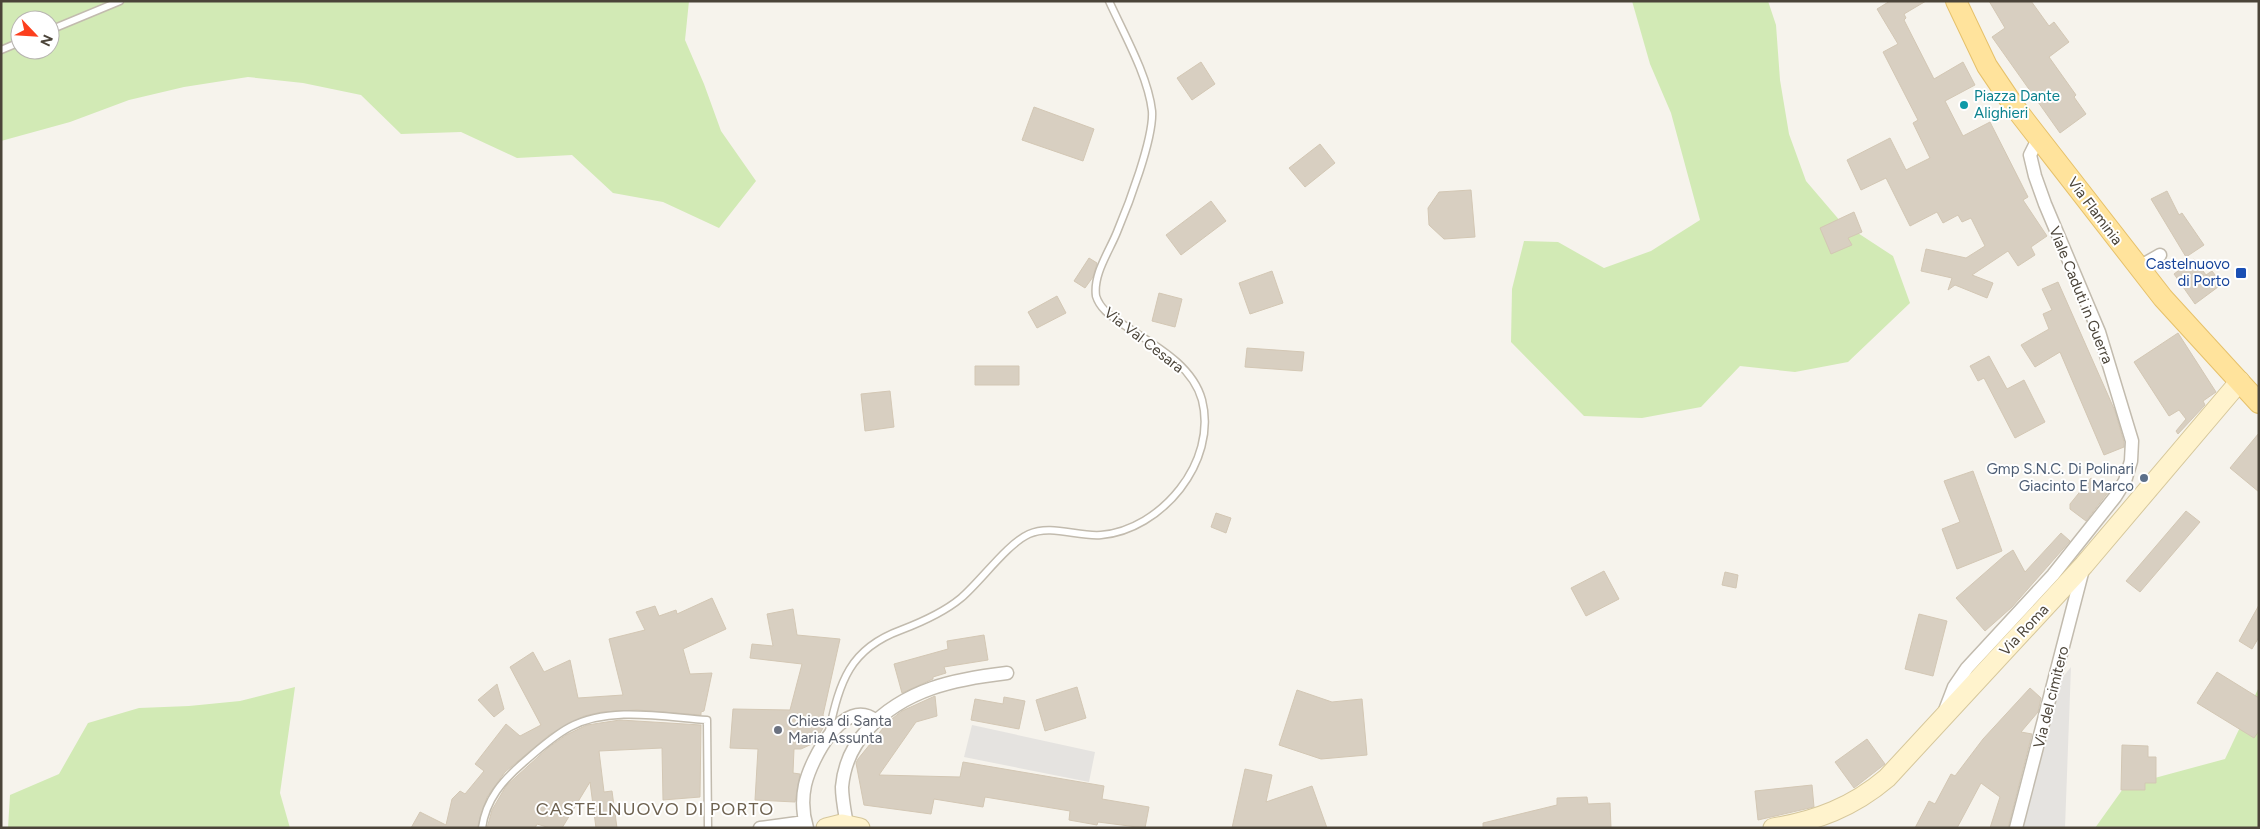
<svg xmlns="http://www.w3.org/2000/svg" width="2260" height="829" viewBox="0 0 2260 829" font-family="Figtree,sans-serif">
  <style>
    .green { fill: #d2eab5; fill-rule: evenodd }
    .parking { fill: #e5e3e0 }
    .building { fill: #d8cfc1; stroke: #d3c7b4 }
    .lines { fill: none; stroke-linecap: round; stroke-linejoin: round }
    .lane-casing { stroke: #c2bbae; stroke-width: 9 }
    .street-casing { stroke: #c2bbae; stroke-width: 15 }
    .secondary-casing { stroke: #d6c79b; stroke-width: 21 }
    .primary-casing { stroke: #e6c16a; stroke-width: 22 }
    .lane { stroke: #fff; stroke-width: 6 }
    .street { stroke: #fff; stroke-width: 12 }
    .secondary { stroke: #fff3cd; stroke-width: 19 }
    .primary { stroke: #ffe39c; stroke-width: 20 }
    .culture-dot { fill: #0f9aa8; stroke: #fff; stroke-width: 2 }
    .transit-dot { fill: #1a4fb4; stroke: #fff; stroke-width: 2 }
    .service-dot { fill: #5c6f8a; stroke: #fff; stroke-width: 2 }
    .worship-dot { fill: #6b7280; stroke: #fff; stroke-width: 2 }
    .labels { text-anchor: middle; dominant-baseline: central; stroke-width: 4; stroke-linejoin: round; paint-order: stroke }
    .culture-label { font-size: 15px; fill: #0d838f; stroke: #fff; text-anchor: start }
    .street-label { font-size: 15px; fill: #4b4439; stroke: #fff }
    .transit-label { font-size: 15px; fill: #164399; stroke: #fff; text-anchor: end }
    .service-label { font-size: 15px; fill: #4e5e75; stroke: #fff; text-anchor: end }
    .worship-label { font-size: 15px; fill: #5b616d; stroke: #fff; text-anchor: start }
    .quarter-label { font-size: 18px; letter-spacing: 1px; fill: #6e6250; stroke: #fff }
  </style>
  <rect width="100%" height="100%" fill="#f6f3ec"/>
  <path class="green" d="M1,1H689L685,40L704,84L721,131L756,181L719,228L663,202L613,193L572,155L517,158L461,132L401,134L361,95L303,83L248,77L184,87L129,100L70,122L1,141ZM20,20H50V50H20Z
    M1632,1H1768L1776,25L1780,80L1789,134L1806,181L1841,222L1893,256L1910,303L1848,362L1795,372L1740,366L1701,407L1642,418L1584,416L1511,342L1512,289L1524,241L1558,242L1604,268L1651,251L1700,220L1671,113L1650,64Z
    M295,687L280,793L290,828H8L10,795L59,774L88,723L139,708L189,706L240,701Z
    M2259,687V828H2095L2125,786L2225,759Z"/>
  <path class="parking" d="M2071,667L2065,828H2021L2058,683Z
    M972,725L1095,752L1089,782L964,757Z"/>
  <path class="building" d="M1890,1H1926L1904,14L1906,18L1904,20L1934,79L1963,62L1975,85L1945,101L1963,136L1990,122L2028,197L2023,200L2047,236L2031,247L2035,255L2018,266L2008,251L1972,275L1993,283L1987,298L1955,285L1948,290L1952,278L1921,271L1926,249L1966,258L1985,246L1971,218L1962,222L1958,215L1943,223L1937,212L1910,226L1886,178L1861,190L1847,160L1890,138L1906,170L1930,158L1913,123L1918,120L1883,52L1898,44L1877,9Z
    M1989,1H2031L2049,26L2054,22L2069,42L2049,57L2076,95L2074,97L2086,114L2060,133L1992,37L2005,28Z
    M1201,62L1215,84L1192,100L1177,78Z
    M1034,107L1094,129L1083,161L1022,140Z
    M1320,144L1335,163L1305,187L1289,168Z
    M1471,190L1475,237L1444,239L1429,225L1428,208L1439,192Z
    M2167,191L2179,215L2182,213L2204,245L2186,257L2151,199Z
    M1211,201L1226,221L1181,255L1166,235Z
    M1854,212L1862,232L1848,238L1852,245L1831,254L1820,228Z
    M1089,258L1097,263L1093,277L1085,288L1074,281Z
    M2194,259L2206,275L2212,271L2222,284L2195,304L2174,274Z
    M1272,271L1283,303L1250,314L1239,283Z
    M2058,282L2115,411L2124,442V447L2104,455L2060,352L2035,367L2021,345L2049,329L2043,314L2052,310L2042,289Z
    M1159,293L1182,299L1175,327L1152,321Z
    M1057,296L1066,313L1037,328L1028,312Z
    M2178,333L2216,392L2203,401L2205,405L2178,434L2176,431L2186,419L2179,410L2169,416L2134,362Z
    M1247,348L1304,352L1302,371L1245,367Z
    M1989,356L2007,389L2024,380L2045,422L2015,438L1984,378L1978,381L1970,366Z
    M975,366H1019V385H975Z
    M890,391L894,427L865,431L861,394Z
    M2259,433V492L2230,468Z
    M1973,471L2002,551L1957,569L1942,529L1960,522L1944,481Z
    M2091,478L2109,491L2086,521L2070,509V504Z
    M2186,511L2200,522L2140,592L2126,581Z
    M1216,513L1231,518L1226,533L1211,527Z
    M2061,533L2070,541L2012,607L1985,631L1956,598L2004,556L2013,550L2025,572Z
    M1604,571L1619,599L1586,616L1571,588Z
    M1725,572L1738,575L1736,588L1722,585Z
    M712,598L726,629L683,649L690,674L712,673L704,711L701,712V715L637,710L602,712L584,716L549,735L505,772L487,797L477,828H411L420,812L446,825L452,799L460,791L465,794L484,771L475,764L506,724L520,736L541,725L510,667L533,652L544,672L570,660L578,698L623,695L609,639L645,630L636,612L655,606L659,616L676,610L677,614Z
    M2259,605V637L2252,649L2239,641Z
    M793,609L797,635L840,639L823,715L826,723L814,743L801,749H794L793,773L800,774L795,802L755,800L758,749L730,748L733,709L790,710L802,664L750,658L752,644L773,646L767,614Z
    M1919,614L1947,621L1933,676L1905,669Z
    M984,635L988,660L944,667L946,673L933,677V679L902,693L894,664L948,649L947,641Z
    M2217,672L2259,698V731L2254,738L2197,703Z
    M497,684L504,709L494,717L478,700Z
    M1077,687L1086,718L1045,731L1036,700Z
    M2030,688L2041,698L2038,712L2021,732L2032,734L2008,828H1990L2000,797L1981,783L1957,828H1915L1929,801L1935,804L1951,774L1955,776L1983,739Z
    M1297,690L1332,702L1362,699L1367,755L1321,759L1279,745Z
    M935,696L937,716L916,722L879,775L960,777L963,762L1104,786L1102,799L1149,807L1145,828L1098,822L1097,825L1069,820L1070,811L985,797L983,807L934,799L931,814L864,805L856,763L858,759L888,722L902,711Z
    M1004,697L1025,701L1019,729L971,720L975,699L1003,704Z
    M620,720L701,725L700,797L663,800L662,748L599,751L604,792L612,791L617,828H596L590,782L562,828H550L537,824L535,828H487L492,810L506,786L549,747L566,735L587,725Z
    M1867,739L1885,764L1854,788L1835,762Z
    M2122,745L2148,746V757H2156V783H2145V790H2121Z
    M1245,769L1272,775L1266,802L1312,786L1327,828H1232Z
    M1812,785L1814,807L1758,820L1755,791Z
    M1587,797L1588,804L1610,803L1611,828H1483V823L1557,805V798Z"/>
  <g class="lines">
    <defs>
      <path id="lane" d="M50,30L120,1
        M1,50L20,42
        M829,731C840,682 849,649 901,630C922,622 943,613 961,598C981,581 1007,544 1029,534C1051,524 1078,537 1101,535C1161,530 1218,462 1202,400C1192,363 1150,343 1121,323C1111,316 1100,309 1096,296C1093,274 1109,252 1117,232C1128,206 1154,138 1152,111C1148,76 1124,34 1109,1
        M482,828C486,799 503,780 524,762C539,749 553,736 570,727C610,706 663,717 707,720L708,828"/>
      <path id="street" d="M2139,267L2160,255
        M1944,713L1954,687L1967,668L2053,575L2115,497L2125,481L2131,461L2132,441L2099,332L2045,204L2035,176L2030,155L2035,145L2042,140
        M847,825C845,813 842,799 842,787C844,764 853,745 868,729C905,689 955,679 1007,673
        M760,828L805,822
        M807,828C803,815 802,799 805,785C811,759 844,695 876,721
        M2016,828L2083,569"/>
      <path id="secondary" d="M826,828L842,824L860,828
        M1773,828C1816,821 1853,807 1887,778L2084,565L2240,381"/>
      <path id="primary" d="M1956,1L1987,66L2016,109L2163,298L2259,403"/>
    </defs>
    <use href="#lane" class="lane-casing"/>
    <use href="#street" class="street-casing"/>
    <use href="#secondary" class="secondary-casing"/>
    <use href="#primary" class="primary-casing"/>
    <use href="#lane" class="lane"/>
    <use href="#street" class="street"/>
    <use href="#secondary" class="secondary"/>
    <use href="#primary" class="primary"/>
  </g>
  <circle class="culture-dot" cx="1964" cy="105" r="5"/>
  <rect class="transit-dot" x="2235" y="267" width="12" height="12" rx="2.5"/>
  <circle class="service-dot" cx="2144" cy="478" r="5"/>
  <circle class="worship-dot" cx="778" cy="730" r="5"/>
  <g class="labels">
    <g class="culture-label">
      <text x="1974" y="96">Piazza Dante<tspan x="1974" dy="17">Alighieri</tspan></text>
    </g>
    <g class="street-label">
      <text transform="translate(2095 211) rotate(53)">Via Flaminia</text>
      <text transform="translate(2081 295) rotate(68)">Viale Caduti in Guerra</text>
      <text transform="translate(1144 340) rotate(38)">Via Val Cesara</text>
      <text transform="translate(2024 630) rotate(-47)">Via Roma</text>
      <text transform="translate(2051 697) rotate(-76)">Via del cimitero</text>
    </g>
    <g class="transit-label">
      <text x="2230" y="264">Castelnuovo<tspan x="2230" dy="17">di Porto</tspan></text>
    </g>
    <g class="service-label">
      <text x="2134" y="469">Gmp S.N.C. Di Polinari<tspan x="2134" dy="17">Giacinto E Marco</tspan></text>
    </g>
    <g class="worship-label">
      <text x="788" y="721">Chiesa di Santa<tspan x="788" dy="17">Maria Assunta</tspan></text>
    </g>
    <g class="quarter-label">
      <text x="655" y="809">CASTELNUOVO DI PORTO</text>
    </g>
  </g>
  <rect width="2260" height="829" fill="none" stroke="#4b4439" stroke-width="5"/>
  <g transform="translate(35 35) rotate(115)"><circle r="24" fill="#ffffff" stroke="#b7b4b0"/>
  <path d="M0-4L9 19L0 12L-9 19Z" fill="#fc3f1d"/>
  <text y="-8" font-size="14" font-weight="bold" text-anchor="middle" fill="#4b4439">N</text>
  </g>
</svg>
